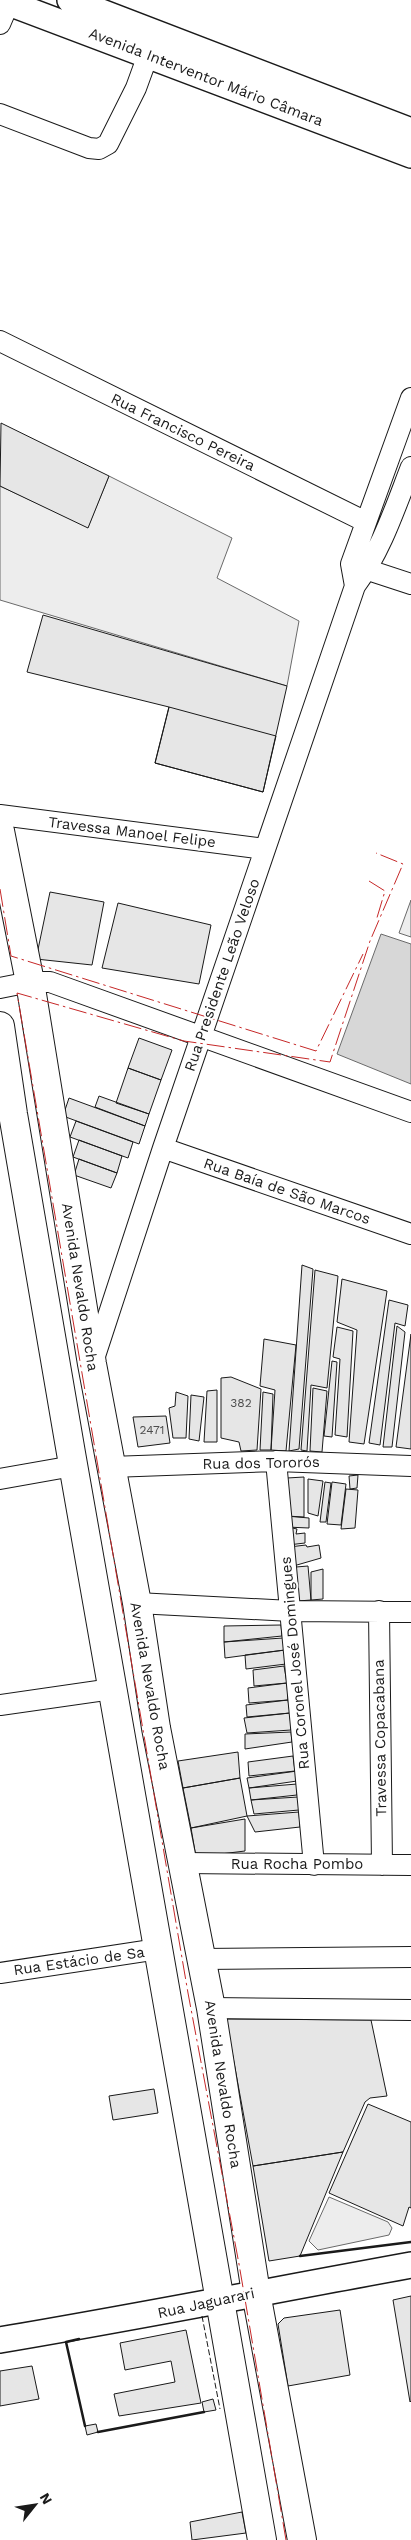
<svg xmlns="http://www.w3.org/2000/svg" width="411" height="2540" viewBox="0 0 411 2540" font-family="'Work Sans',sans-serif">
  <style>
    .green { fill: #ededed; stroke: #6a6a6a }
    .water { fill: #d7d7d7; stroke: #6a6a6a }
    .building { fill: #e6e6e6; stroke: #1a1a1a }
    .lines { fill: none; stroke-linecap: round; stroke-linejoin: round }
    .minor-casing { stroke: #1a1a1a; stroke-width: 22 }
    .major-casing { stroke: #1a1a1a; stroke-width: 28 }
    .highway-casing { stroke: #1a1a1a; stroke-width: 30 }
    .minor { stroke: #fff; stroke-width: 20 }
    .major { stroke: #fff; stroke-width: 25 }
    .highway { stroke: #fff; stroke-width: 28 }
    .fence { stroke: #1a1a1a; stroke-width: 1; stroke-dasharray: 6 2.5; stroke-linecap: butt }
    .wall { stroke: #1a1a1a; stroke-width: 2.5 }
    .power { stroke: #c62828; stroke-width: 1; stroke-dasharray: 18 4 2.5 4; stroke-linecap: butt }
    .labels { text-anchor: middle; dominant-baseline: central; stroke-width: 4; stroke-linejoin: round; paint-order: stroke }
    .number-label { font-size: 12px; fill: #4d4d4d }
    .street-label { font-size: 15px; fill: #1a1a1a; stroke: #fff }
  </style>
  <rect width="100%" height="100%" fill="#fff"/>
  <path class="green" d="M109,476L232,538L217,578L299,621L287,686L0,600V486L88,527Z
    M411,900V937L399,933Z
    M329,2197L388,2222L392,2228L389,2235L318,2250L309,2241Z"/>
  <path class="water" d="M381,934L411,944V1084L337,1054Z"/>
  <path class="building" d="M1,423L109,476L88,528L0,486Z
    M43,615L287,686L263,792L155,763L169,707L27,672Z
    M169,707L276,736L263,792L155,763Z
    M50,892L104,902L92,965L36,959Z
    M118,903L211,925L199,984L102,968Z
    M139,1038L172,1050L161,1080L128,1068Z
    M128,1068L161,1080L149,1114L116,1103Z
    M99,1096L149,1114L145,1126L95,1107Z
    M69,1098L145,1126L139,1144L63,1116Z
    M76,1121L133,1142L128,1158L70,1137Z
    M79,1140L122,1156L117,1173L73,1157Z
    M79,1159L117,1173L111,1188L74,1175Z
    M302,1265L313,1269L299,1449L289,1451Z
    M315,1270L338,1276L327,1388L311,1385L307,1451L301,1450Z
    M342,1279L387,1291L364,1444L349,1442L357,1330L337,1322Z
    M389,1300L408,1305L405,1326L395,1323L380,1445L369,1443Z
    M397,1326L405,1332L392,1447H383Z
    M337,1327L353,1331L347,1437L335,1435L340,1359L333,1357Z
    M411,1334V1449L396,1447Z
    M264,1339L296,1345L286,1451L271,1450L275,1390L260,1386Z
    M332,1361L337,1362L332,1437L324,1436Z
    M231,1377L261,1389L257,1450L241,1451L239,1442L221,1438V1378Z
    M313,1388L327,1391L322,1452L310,1451Z
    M217,1390V1442H204L207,1391Z
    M176,1392L188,1396L186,1438H173L169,1408L175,1406Z
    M263,1392L273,1394L271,1450H260Z
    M191,1395L204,1397L199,1441L189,1439Z
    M166,1416L170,1443L138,1447L133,1417Z
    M358,1475L357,1488L350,1489L349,1476Z
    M304,1477V1517L286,1516L287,1478Z
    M308,1479L323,1481L318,1516L308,1513Z
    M325,1482L331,1483L326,1522H320Z
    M332,1482L346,1484L341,1525L327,1524Z
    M346,1489L358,1490L355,1528L341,1529Z
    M286,1516L309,1518V1528L286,1527Z
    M288,1527L297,1529L296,1534L305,1533V1543L288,1545Z
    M306,1545L307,1547L319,1545L321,1558L290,1567L289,1547Z
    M308,1566L311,1600L298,1601L296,1567Z
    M323,1569V1599L311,1600V1572Z
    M281,1625L282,1636L224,1642V1626Z
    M283,1638L285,1650L225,1658L224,1642Z
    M285,1650L286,1664L246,1669L245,1655Z
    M284,1666L287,1683L254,1686L253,1670Z
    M287,1683L288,1700L249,1703L248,1688Z
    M288,1700L290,1713L247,1717L246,1705Z
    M290,1713L291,1730L247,1733L244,1718Z
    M291,1732L292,1742L245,1749V1734Z
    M238,1752L240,1778L183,1788L178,1761Z
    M293,1756L295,1771L249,1776L248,1762Z
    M297,1771V1781L249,1788L247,1778Z
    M240,1778L247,1816L191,1828L183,1788Z
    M297,1784V1795L251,1800L249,1788Z
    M298,1797L299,1810L254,1814L251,1800Z
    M299,1812L300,1827L255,1832L247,1816Z
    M245,1819V1851L196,1857L191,1828Z
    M226,2019L371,2020L387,2096L370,2098L365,2102L343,2152L253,2166Z
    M154,2089L158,2113L113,2120L109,2096Z
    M368,2104L411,2122V2208L409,2207L403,2226L329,2193Z
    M343,2152L300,2256L269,2261L253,2166Z
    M411,2296V2401L410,2402L393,2300Z
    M340,2310L350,2375L288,2386L278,2324L284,2318Z
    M186,2330L201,2403L119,2416L114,2394L175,2382L171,2361L125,2370L120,2343Z
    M32,2366L39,2399L0,2406V2371Z
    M213,2399L216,2410L204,2412L202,2402Z
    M96,2424L98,2432L87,2435L85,2426Z
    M242,2512L246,2533L192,2540L190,2522Z"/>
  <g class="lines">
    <defs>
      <path id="minor" d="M0,24L9,3
        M0,114L89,148L99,149L108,144L136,88L148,55
        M0,341L366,522
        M356,566L411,584
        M355,586L351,564L411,398
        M0,815L265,849
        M0,988L30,982H50L411,1112
        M163,1148L411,1234
        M93,1362L163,1148L355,586C381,551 395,508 411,467
        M276,1461L314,1865
        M111,1467L276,1461L411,1466
        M0,1479L73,1466
        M137,1603L291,1611L411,1612
        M379,1611L382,1865
        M0,1705L112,1689
        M184,1863L411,1865
        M202,1959L411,1957
        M0,1973L158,1949
        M211,2008L411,2010"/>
      <path id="major" d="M1,0L411,155
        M70,0L411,131
        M0,2340C137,2317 274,2290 411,2265"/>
      <path id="highway" d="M0,831L30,982L92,1364L137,1603L156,1728L211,2008L256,2293L302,2540
        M0,1026L13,1114L71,1453L262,2540"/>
    </defs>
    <use href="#minor" class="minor-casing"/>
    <use href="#major" class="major-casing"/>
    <use href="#highway" class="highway-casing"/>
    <use href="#minor" class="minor"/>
    <use href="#major" class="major"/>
    <use href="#highway" class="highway"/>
    <path class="fence" d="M202,2316L220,2409"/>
    <path class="wall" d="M300,2256L411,2242
      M79,2339L66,2342L85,2426
      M98,2432L204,2412"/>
    <path class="power" d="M369,881L385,891L376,921
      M0,889L11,956L316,1051L363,954
      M286,2540L239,2264L188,1993L17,993L184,1041L330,1062L370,941L403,864L376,853"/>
  </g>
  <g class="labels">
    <g class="number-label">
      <text x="241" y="1403">382</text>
      <text x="152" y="1430">2471</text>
    </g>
    <g class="street-label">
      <text transform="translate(206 77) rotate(21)">Avenida Interventor Mário Câmara</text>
      <text transform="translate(183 432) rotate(26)">Rua Francisco Pereira</text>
      <text transform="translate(132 832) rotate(7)">Travessa Manoel Felipe</text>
      <text transform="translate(222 975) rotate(-71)">Rua Presidente Leão Veloso</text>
      <text transform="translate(287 1191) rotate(19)">Rua Baía de São Marcos</text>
      <text transform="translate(80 1287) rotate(81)">Avenida Nevaldo Rocha</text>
      <text transform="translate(261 1463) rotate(-1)">Rua dos Tororós</text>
      <text transform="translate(295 1663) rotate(-95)">Rua Coronel José Domingues</text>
      <text transform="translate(150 1686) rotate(80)">Avenida Nevaldo Rocha</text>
      <text transform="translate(380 1738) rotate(-91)">Travessa Copacabana</text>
      <text x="297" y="1864">Rua Rocha Pombo</text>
      <text transform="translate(79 1961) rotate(-8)">Rua Estácio de Sa</text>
      <text transform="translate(223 2084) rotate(81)">Avenida Nevaldo Rocha</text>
      <text transform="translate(206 2303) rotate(-12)">Rua Jaguarari</text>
    </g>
  </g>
  <g transform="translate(35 2505) rotate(60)" stroke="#ffffff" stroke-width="4" paint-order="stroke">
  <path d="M0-4L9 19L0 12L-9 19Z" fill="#1a1a1a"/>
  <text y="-8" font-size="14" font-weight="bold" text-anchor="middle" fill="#1a1a1a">N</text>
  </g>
</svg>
